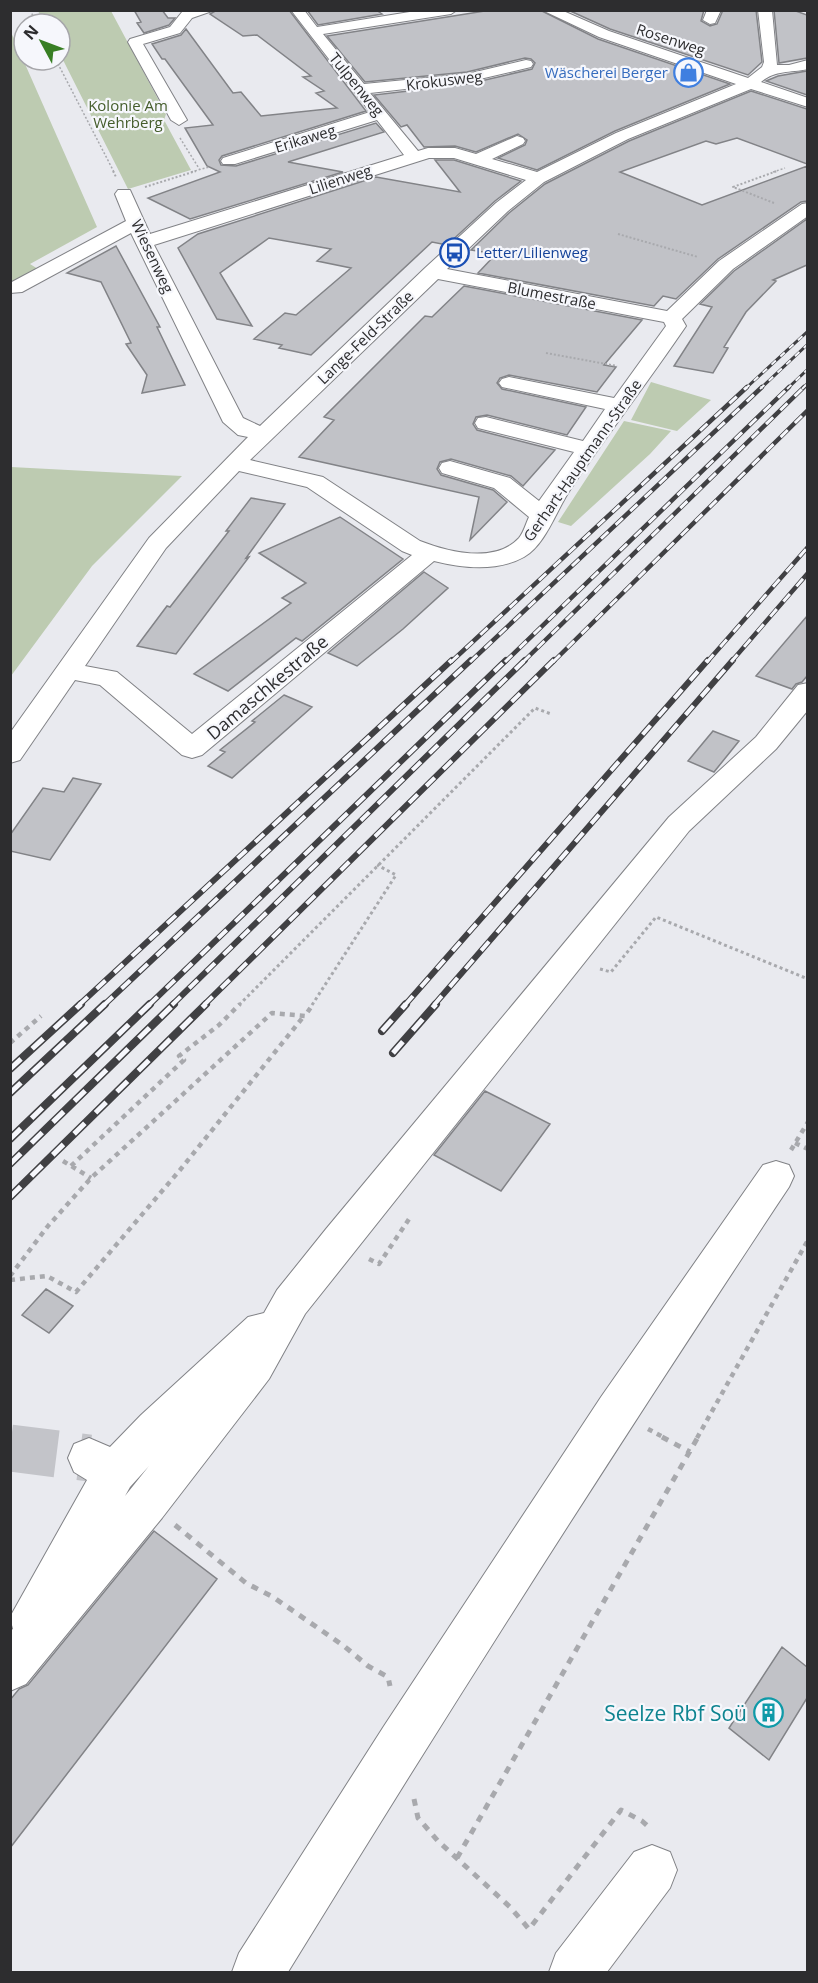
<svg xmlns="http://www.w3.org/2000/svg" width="818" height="1983" viewBox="0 0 818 1983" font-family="'Open Sans',sans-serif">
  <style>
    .green { fill: #bdcbb1 }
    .building { fill: #c1c2c7; stroke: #828387; stroke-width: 1.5 }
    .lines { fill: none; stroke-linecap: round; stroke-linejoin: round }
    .minor-tunnel { stroke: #c3c4c9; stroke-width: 47; stroke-dasharray: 47 23; stroke-linecap: butt }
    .minor-casing { stroke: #818286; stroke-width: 2 }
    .path-far4 { stroke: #a8a9ad; stroke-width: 1.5; stroke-dasharray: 2 2; stroke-linecap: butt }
    .path-far3 { stroke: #a8a9ad; stroke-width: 2; stroke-dasharray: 2 2; stroke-linecap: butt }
    .path-far2 { stroke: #a8a9ad; stroke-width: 3; stroke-dasharray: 3 3; stroke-linecap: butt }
    .path-far1 { stroke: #a8a9ad; stroke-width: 4.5; stroke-dasharray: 5 5; stroke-linecap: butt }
    .path { stroke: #a8a9ad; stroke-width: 5; stroke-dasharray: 7 7; stroke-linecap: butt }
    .minor { fill: #fff; fill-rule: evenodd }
    .rail-far3-casing { stroke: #404043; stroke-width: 3 }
    .rail-far2-casing { stroke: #404043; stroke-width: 4.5 }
    .rail-far1-casing { stroke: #404043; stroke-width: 6 }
    .rail-casing { stroke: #404043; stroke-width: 8 }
    .rail-far3 { stroke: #f6f7fc; stroke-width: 2; stroke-dasharray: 6; stroke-linecap: butt }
    .rail-far2 { stroke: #f6f7fc; stroke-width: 3; stroke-dasharray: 10; stroke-linecap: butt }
    .rail-far1 { stroke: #f6f7fc; stroke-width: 4; stroke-dasharray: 12; stroke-linecap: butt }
    .rail { stroke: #f6f7fc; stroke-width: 5; stroke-dasharray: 15; stroke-linecap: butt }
    .labels { text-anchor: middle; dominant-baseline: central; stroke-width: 4.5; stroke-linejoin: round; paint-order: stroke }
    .far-street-label { font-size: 15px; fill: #2d2d2f; stroke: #f6f7fc }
    .far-shop-label { font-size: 15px; fill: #366cbe; stroke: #f6f7fc; text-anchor: end }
    .far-park-label { font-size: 15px; fill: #455d2c; stroke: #f6f7fc }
    .far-transit-label { font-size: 15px; fill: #164399; stroke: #f6f7fc; text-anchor: start }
    .street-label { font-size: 18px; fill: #2d2d2f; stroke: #f6f7fc }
    .near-culture-label { font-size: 21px; fill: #0d838f; stroke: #f6f7fc; text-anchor: end }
  </style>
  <rect width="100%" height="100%" fill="#e9eaef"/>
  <path class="green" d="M38,11H111L166,114L164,120L191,170L128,189L60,54V24H45Z
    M10,30L97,227L30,264L38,269L10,284Z
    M651,382L711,400L677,431L631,420Z
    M624,421L671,431L650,454L571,526L558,522Z
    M11,467L182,476L92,566L11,676Z"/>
  <path class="building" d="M134,10H162L168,18H175L169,25L144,33L137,23L141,22Z
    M217,10H289L366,111L222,156L219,160L221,165L236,166L376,123L384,132L288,162L343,172L190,219L148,198L220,172L207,166L185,128L213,125L165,59H162L152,44L181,35L186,29L233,93L241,92L261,116L337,108L316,93L324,91L303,77L311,76L257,35L243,36L210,14Z
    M307,10H376L382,14L318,25Z
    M491,10H540L598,39L730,84L615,131L537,170L498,158L525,145L527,140L518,134L476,152L455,146L424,147L407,125L401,127L374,95L468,84L532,69L535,63L531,59L525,58L467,72L365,82L327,36Z
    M568,10H704L701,21L710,26L717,24L723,10H756L762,62L748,75L610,29Z
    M774,10H793L807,15V58L779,63Z
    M807,71V95L766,81L778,76Z
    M751,91L807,109V164L737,138L716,144L706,141L620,172L702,205L807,166V201L801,202L718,259L676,299L663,296L654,306L478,273L496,254L471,250L509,213L545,184L629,141Z
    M435,160H454L521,181L495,201L447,245L432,242L311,355L279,348L282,345L254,339L285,313L296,315L351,268L317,261L331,249L269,238L220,273L252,326L217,319L178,248L198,234L376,177L460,192Z
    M807,219V265L773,280L776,281L746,312L724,347L728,348L713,373L674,366L712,307L700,304L734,271Z
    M116,246L160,327H157L185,385L142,393L147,375L126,344L131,343L101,282L67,273Z
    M464,286L642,320L604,365L616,367L597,392L509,375L500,378L497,383L502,389L586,407L567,435L487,415L476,417L473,424L477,430L555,450L523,486L511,476L451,459L440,462L437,469L441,475L493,490L507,502L470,540L479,497L299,457L334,420L324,417L425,316L432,317Z
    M251,498L285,504L246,558L249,557L176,654L137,646L167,606L170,607L229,531H226Z
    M340,517L403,559L302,641L296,638L228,691L194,674L291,603L282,598L306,583L259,553Z
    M424,572L448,588L403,629L357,666L328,653Z
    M807,616V676L802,682L796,684L792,689L756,676Z
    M284,695L312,707L232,778L208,766L225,752L220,750L255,722L252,721Z
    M713,731L739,741L714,772L688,761Z
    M73,778L101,784L50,860L10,851V835L43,788L64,792Z
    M485,1091L550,1124L501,1191L434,1155Z
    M46,1289L73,1306L49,1333L22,1315Z
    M154,1531L217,1579L10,1848V1700L19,1689L28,1685Z
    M782,1647L807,1667V1698L769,1760L729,1728Z"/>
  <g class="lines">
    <path class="minor-tunnel" d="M10,1448L89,1458"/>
    <defs>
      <path id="minor" d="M189,10H215L192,18L180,33L143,44L187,120L179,125L171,120L128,42L130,39L170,27L182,12Z
        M291,10H304L317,27L422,10H457L451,14L323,34L364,84L467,74L526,60L531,61L533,64L531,67L467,82L370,93L418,151L428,148H455L476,154L517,136L523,138L525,141L523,144L492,159L537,172L616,133L736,84L599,37L542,10H561L609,31L748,78L762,67L764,62L758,10H772L777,65H789L808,60V69C789,73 775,70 761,82L808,98V107L751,89L628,139L544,182L508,211L447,269L667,311L719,261L802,204L808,203V216L733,269L682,319L686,326C648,382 607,435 570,490C556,511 546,544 524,557C497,572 462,568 434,561L202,755L192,758L182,755L100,685L75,680L20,760L10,763V733L149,538L248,437L238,435L223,422L131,233L22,292L10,293V283L126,221L115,194L118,190H130L150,234L404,155L377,120L235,164H223L221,161L223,158L370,112ZM429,158H454L526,180L496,203L425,268L260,426L243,418L154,245ZM438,279L664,322L666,326L614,398L509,377L502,379L499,383L502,387L605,409L583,441L486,417L478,418L475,423L478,428L574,452L539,501L510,478L450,461L442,463L439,468L442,473L494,488L529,517C526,523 524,532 519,538C495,564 448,552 420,541L323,477L250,460ZM239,471L307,487L402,551L412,555L192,734L117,672L85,666L166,548Z
        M707,10H721L715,23L710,24L703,20Z
        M808,683V710L776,749L689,831L305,1314L269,1379L162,1518L26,1684L10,1691V1631L13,1629L10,1617L87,1480L74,1472L68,1458L74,1444L89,1438L110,1447L141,1415L248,1317L264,1313L277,1290L326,1229L669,817L756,737L798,685ZM149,1466L125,1496L130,1487Z
        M776,1161L789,1165L794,1176L789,1187C617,1446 450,1708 288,1972H232L239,1953L384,1726L601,1397L763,1165Z
        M652,1845L670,1852L677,1870L670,1888L607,1972H549L556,1953L634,1852Z"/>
    </defs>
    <use href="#minor" class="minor-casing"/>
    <path class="path-far4" d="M30,10L37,24
      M56,60L114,172
      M180,138L200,170
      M191,172L209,167
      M773,172L785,168"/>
    <path class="path-far3" d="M113,171L116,177
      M145,187L196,171
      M774,203L733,187L777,171
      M618,234L698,257
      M546,353L617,366"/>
    <path class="path-far2" d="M600,969L611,972L656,917L808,979
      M239,1005L535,708L551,714
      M312,1005L396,875L377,865"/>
    <path class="path-far1" d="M10,1043L41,1016
      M795,1143L808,1149
      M791,1150L808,1122
      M63,1161L91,1178
      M71,1166L184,1060L179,1056L219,1025L240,1004
      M369,1259L379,1264L409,1219
      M10,1276L48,1226L91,1178L272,1013L305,1016L313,1004
      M10,1280L47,1276L76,1292L180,1170L304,1016
      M648,1429L665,1438
      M697,1438L808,1240"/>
    <path class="path" d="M662,1437L690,1452
      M175,1525L246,1583L273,1597L344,1646L368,1666L388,1677L390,1686
      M414,1799L418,1818L438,1841L510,1907L529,1929L621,1810L642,1821L651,1829
      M457,1858L698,1437"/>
    <use href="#minor" class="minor"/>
    <defs>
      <path id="rail-far3" d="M745,389L808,331
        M760,389L808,344
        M787,389L808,369
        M802,389L808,383"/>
      <path id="rail-far2" d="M451,662L747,387
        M470,662L762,387
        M505,662L789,387
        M523,662L804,387
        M553,662L808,410
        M707,662L808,547
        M731,662L808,573"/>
      <path id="rail-far1" d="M79,1005L452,660
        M104,1005L471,660
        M149,1005L506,660
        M172,1005L525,660
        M204,1005L554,660
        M405,1005L708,660
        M434,1005L733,660"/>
      <path id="rail" d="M382,1031L406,1004
        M393,1053L436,1004
        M10,1069L81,1004
        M10,1093L105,1004
        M10,1139L150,1004
        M10,1164L174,1004
        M10,1197L206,1004"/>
    </defs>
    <use href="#rail-far3" class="rail-far3-casing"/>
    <use href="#rail-far2" class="rail-far2-casing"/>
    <use href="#rail-far1" class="rail-far1-casing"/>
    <use href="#rail" class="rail-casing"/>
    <use href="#rail-far3" class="rail-far3"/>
    <use href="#rail-far2" class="rail-far2"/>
    <use href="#rail-far1" class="rail-far1"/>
    <use href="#rail" class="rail"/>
  </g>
  <defs>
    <symbol id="shop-ring" viewBox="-11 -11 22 22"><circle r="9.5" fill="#f6f7fc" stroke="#3f7fe0" stroke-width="1.5"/><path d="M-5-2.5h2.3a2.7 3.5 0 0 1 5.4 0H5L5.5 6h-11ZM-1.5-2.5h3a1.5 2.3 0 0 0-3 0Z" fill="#3f7fe0"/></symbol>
    <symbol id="bus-ring" viewBox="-11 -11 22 22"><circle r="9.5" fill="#f6f7fc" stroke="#1a4fb4" stroke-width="1.5"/><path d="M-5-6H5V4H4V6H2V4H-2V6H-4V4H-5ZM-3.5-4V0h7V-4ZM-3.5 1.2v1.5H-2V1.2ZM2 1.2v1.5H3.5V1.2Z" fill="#1a4fb4"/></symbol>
    <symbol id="building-ring" viewBox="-11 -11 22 22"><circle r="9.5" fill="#f6f7fc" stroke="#0f9aa8" stroke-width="1.5"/><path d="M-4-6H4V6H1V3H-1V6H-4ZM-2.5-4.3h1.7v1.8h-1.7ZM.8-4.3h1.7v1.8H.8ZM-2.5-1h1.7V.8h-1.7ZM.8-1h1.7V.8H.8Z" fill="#0f9aa8"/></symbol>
  </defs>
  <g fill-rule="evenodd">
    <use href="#shop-ring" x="672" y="56" width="33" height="33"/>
    <use href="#bus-ring" x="438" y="236" width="33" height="33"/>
    <use href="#building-ring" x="752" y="1696" width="33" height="33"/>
  </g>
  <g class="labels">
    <g class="far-street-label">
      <text transform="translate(671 39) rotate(18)">Rosenweg</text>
      <text transform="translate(444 80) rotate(-7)">Krokusweg</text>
      <text transform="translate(357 84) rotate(51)">Tulpenweg</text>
      <text transform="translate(305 138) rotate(-17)">Erikaweg</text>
      <text transform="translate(340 179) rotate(-18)">Lilienweg</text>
      <text transform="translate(153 256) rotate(65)">Wiesenweg</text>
      <text transform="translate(552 295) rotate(11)">Blumestraße</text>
      <text transform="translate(365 337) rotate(-44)">Lange-Feld-Straße</text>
      <text transform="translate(582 460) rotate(-55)">Gerhart-Hauptmann-Straße</text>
    </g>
    <g class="far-shop-label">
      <text x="668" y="72">Wäscherei Berger</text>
    </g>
    <g class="far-park-label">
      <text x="128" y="105">Kolonie Am<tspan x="128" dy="17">Wehrberg</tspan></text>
    </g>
    <g class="far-transit-label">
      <text x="476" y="252">Letter/Lilienweg</text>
    </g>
    <g class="street-label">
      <text transform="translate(267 687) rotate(-40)">Damaschkestraße</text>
    </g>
    <g class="near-culture-label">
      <text x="747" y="1713">Seelze Rbf Soü</text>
    </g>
  </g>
  <rect width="818" height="1983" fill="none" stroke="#2d2d2f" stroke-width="24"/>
  <g transform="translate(42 42) rotate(311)"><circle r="28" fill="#f6f7fc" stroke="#a6a6aa" stroke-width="1.5"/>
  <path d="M0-4.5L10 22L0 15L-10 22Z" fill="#387f24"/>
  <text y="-9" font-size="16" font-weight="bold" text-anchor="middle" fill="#2d2d2f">N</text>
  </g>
</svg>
